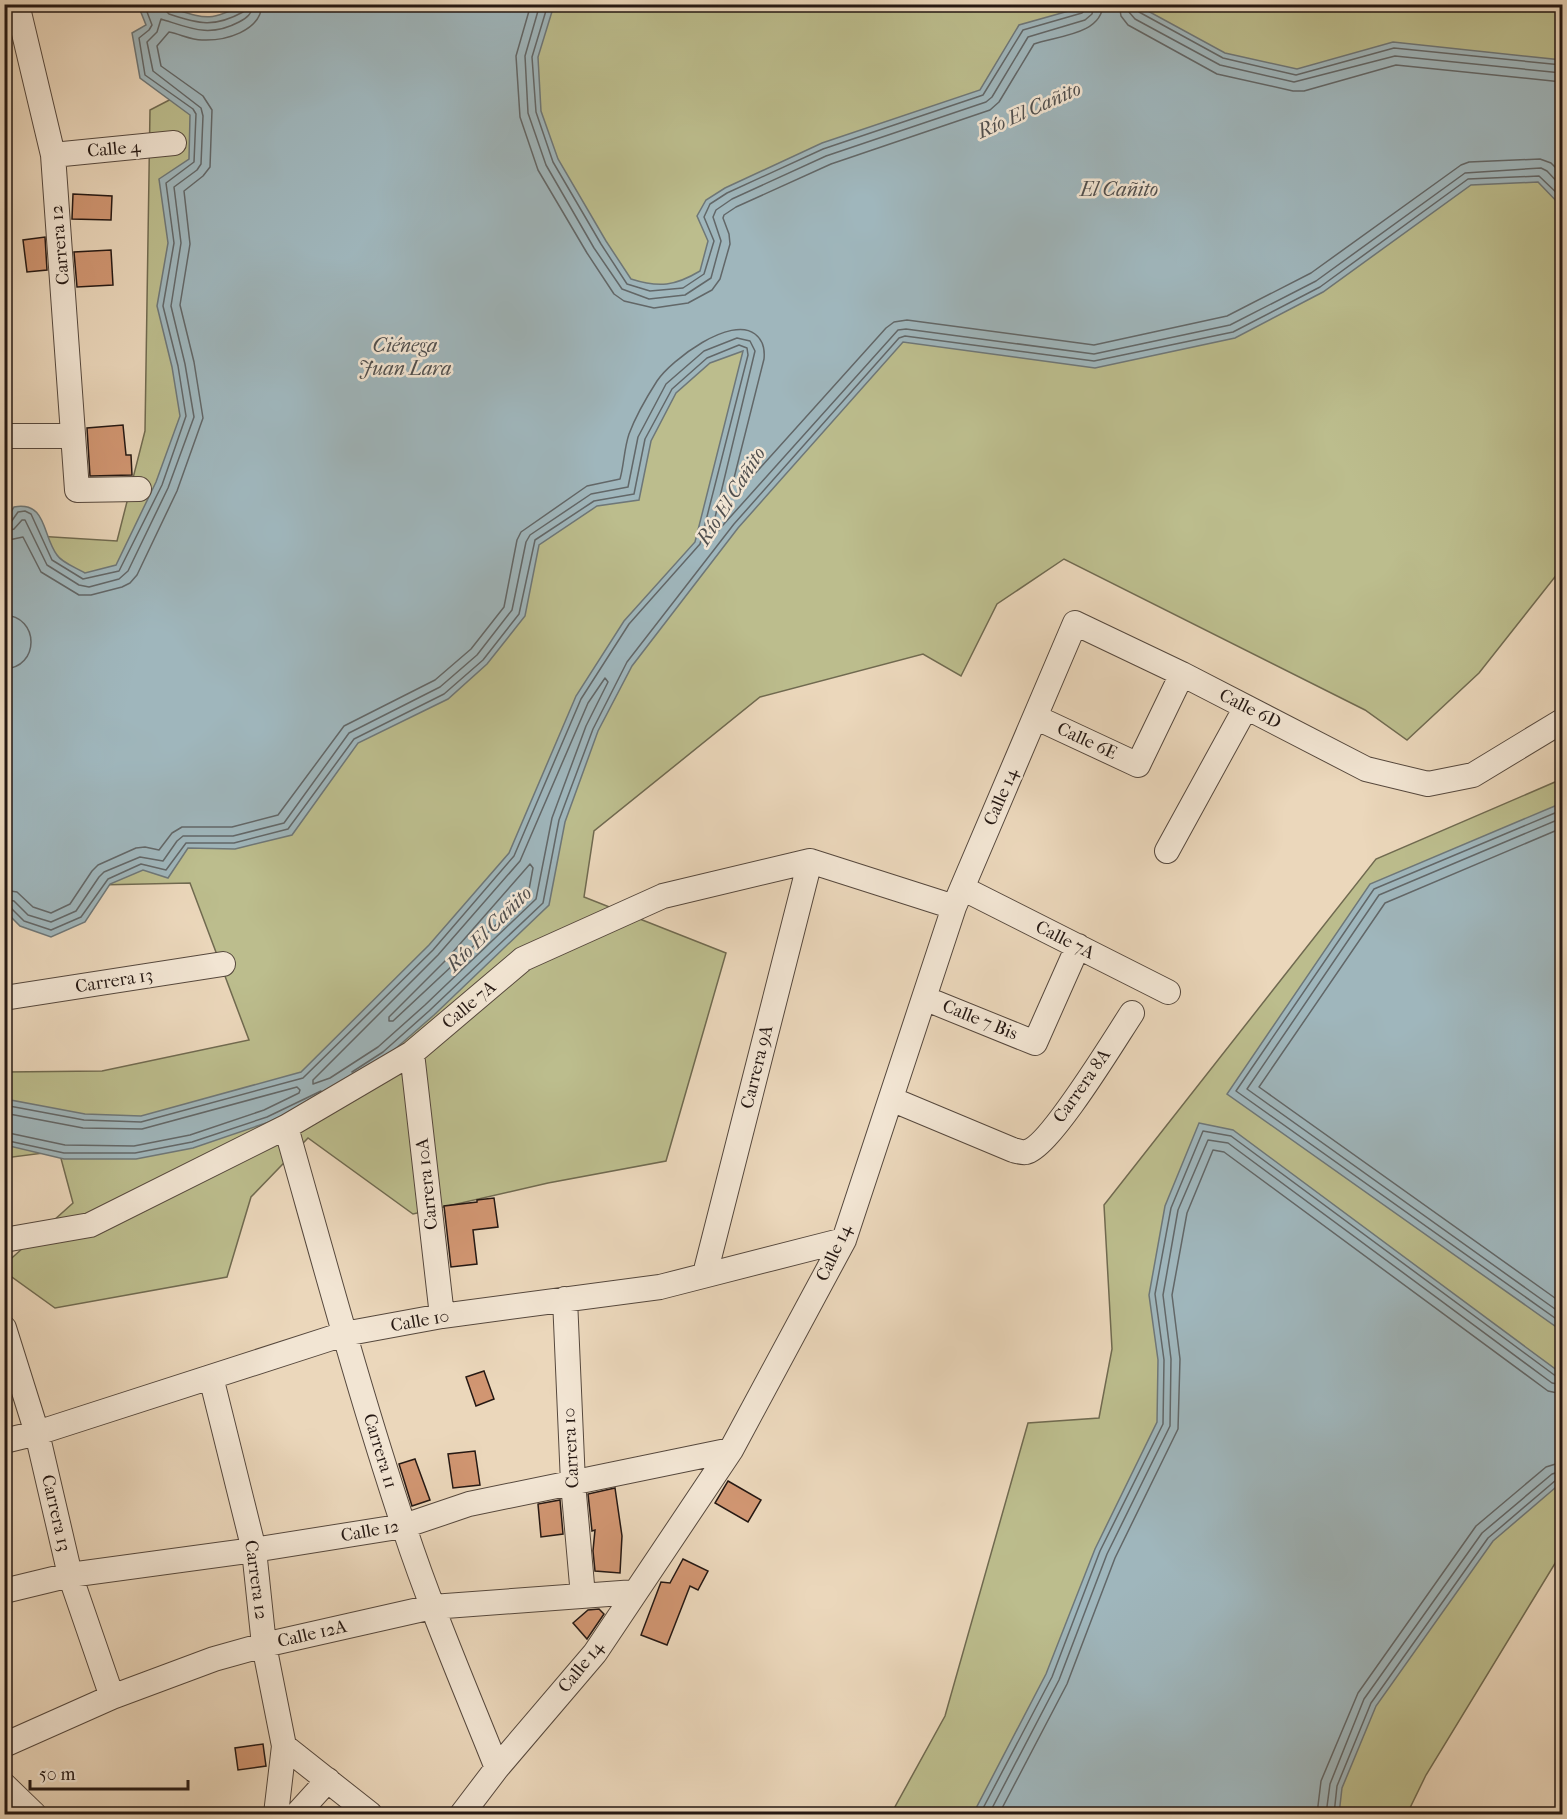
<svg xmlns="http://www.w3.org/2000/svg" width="1567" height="1819" viewBox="0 0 1567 1819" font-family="'IM FELL French Canon',serif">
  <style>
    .green { fill: #bcbd8d; stroke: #706a50; stroke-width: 1.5 }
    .water { fill: #9fb6bc; stroke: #6e7778; stroke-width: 1.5 }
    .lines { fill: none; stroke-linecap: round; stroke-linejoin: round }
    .shore { stroke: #626768; stroke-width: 1.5 }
    .building { fill: #d19672; stroke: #251813; stroke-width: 1.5 }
    .minor-casing { stroke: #56483d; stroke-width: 26 }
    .minor { stroke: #f2e5d3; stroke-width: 24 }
    .labels { text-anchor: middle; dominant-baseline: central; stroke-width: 5; stroke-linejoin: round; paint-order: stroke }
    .street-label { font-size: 18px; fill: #251813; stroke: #f2e5d3 }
    .water-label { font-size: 20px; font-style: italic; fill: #504f4e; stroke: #f2e5d3 }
  </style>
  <rect width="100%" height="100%" fill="#ebd7bb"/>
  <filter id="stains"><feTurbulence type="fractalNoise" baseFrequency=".00333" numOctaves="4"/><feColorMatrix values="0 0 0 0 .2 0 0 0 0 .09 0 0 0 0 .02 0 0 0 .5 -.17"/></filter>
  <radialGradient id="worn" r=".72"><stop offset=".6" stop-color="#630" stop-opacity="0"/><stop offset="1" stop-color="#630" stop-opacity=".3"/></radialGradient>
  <path class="green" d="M353,5H1562V568L1479,673L1407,740L1365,710L1064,559L997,604L961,676L923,654L760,697L594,831L584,897L726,953L666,1161L548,1183L413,1214L308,1138L251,1197L227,1277L55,1308L5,1272L4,1265L73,1203L59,1151L5,1158V1072L102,1071L249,1040L190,883L5,887V534L117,541L145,431L150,110Z
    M1562,779V1552L1426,1775L1407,1814H891L945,1716L1028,1423L1099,1418L1112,1349L1104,1205L1376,859Z"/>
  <path class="water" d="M244,4L554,5L538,57L541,111L558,159L606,241L631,279C659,288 675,286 700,271L708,241L697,216L706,200L725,188L822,143L980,90L1019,25L1090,5H1137L1225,53L1297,69L1393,42L1562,60V207L1538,182L1471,185L1323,292L1235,338L1095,368L903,342L738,528L632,666L598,731L565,822L549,905L434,1015L386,1057L336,1090L269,1122L193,1148L136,1159H64L5,1145V1099L85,1114L141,1116L301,1072L429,945L509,853L576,696L624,621L695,542L743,351L710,363L676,393L651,441L639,500L597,506L539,545L525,616L487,664L448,699L358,743L292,835L235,849L188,848L168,878L143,870L110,884L85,922L51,937L20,926L4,910V651L10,641L4,634L5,522L14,507C47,501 42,535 57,555C62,563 77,568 85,573L116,565L156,482L180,416L172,367L157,306L168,243L159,179L189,159L190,115L140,78L132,33L146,25L138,5H171V8C206,19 210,22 244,4Z
    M1562,803V1331L1227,1094L1370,884Z
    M1199,1123L1233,1130L1562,1374V1482L1493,1541L1376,1706L1342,1788L1339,1814H973L1046,1674L1095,1549L1157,1422L1158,1360L1149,1295L1165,1206Z"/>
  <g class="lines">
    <path class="shore" d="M165,4V10L169,14C199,24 214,28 243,12L245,4
      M531,4L516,56L520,117L538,170L587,253L614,294L624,301L654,308L688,303L712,290L720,279L730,244L729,234L723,218L724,215L736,207L831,164L990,110L999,102L1034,44C1056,36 1102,35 1103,4
      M540,4L525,56L528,113L546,165L594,248L622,289L649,299L685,295L711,278L721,241L713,217L716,210L732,199L826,156L986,102L992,97L1028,37L1085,20L1092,14L1094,4
      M548,4L532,57L536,112L553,162L601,244L627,284L650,291L683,288L704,274L714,241L704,217L710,204L727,193L823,149L983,95L1023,30L1082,13L1086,9L1087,4
      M1119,4L1121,16L1128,25L1217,74L1293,91H1304L1396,65L1562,82
      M1128,4L1129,12L1135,19L1220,65L1294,82L1395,56L1562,73
      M1135,4L1139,12L1223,58L1296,75L1394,48L1562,65
      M4,524L11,522L18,512L25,511L31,514L52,560L83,579L119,571L162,485L186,416L178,366L163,306L174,243L166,183L194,162L196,114L193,109L145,75L139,38L149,30L152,25L144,4
      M4,532L14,529L22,520H25L47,565L79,585L89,587L119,579L128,571L168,488L194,417L185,364L171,306L181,243L174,187L197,170L201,164L203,116L201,108L153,71L147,42L157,32L161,19C190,28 209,38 239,22C247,18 252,14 253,4
      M4,541L23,537L41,572L79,595H91L122,587L130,583L137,575L177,491L203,418L194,362L180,305L190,244L184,191L203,176L210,167L212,110L203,96L161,66L157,46L169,32C180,34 191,40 202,40C224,41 261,32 262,4
      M4,615C40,616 40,668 4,669
      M605,678L608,682L586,726L552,818L536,899L425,1005L378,1047L330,1078L313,1084V1080L438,955L520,861L588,703Z
      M1562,810L1374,889L1236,1091L1562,1323
      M1562,818L1379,895L1247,1089L1562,1314
      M1562,828L1385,903L1259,1087L1562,1303
      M530,864L533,868L528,895L393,1021H389V1017L445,961Z
      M4,890L17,892L33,907L51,913L70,904L92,871L98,865L136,848L145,847L159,850L172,833L182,827H232L278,815L344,726L435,680L471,649L504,607L517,540L521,532L587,486L620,479C624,465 624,449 629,434C635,418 648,395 657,381C671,360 731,315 755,334C763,340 765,349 764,359L730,494L733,498L886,328L894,322L907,320L1094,345L1227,316L1311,273L1461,165L1469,162L1540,159L1551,163L1562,174
      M4,899L14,901L28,915L51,922L76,911L99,877L104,872L140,857L163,861L177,841L183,836H233L284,823L349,733L440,687L477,655L512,610L526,542L530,535L591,494L628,487L638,437L666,384L704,351L737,338L750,341L755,351L712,530L715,534L898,330L906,329L1094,354L1230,325L1316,281L1465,173L1541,168L1547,171L1562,187
      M4,906L11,908L24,921L51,930L81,917L108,879L141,864L166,870L186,843H234L288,829L354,739L444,694L483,660L519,614L535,540L594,501L634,494L645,439L672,389L707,358L739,345L747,348L748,355L700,544L629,624L581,699L514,856L433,950L303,1078L141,1122L84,1120L4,1105
      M352,1072L383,1052L429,1011L543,903L559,820L593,729L627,662L734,524L899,338L905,336L1094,361L1233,332L1320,287L1468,179L1539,176L1562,198
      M4,1113L83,1128L142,1129L297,1087L300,1090L299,1093L264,1110L190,1135L134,1146L65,1145L4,1132
      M4,1140L64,1153H135L192,1142L267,1117L321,1091
      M980,1814L1052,1677L1100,1551L1163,1424L1164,1360L1155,1294L1171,1208L1203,1131L1231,1136L1557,1377L1562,1378
      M989,1814L1059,1680L1107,1554L1170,1426L1171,1359L1163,1295L1178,1210L1208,1140L1228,1143L1552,1383L1562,1385
      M999,1814L1067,1684L1115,1558L1178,1429L1180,1359L1172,1295L1187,1213L1213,1150L1224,1152L1548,1391L1562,1394
      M1317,1814L1321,1781L1358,1693L1476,1526L1546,1467L1562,1462
      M1326,1814L1330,1784L1364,1699L1482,1533L1552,1474L1562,1471
      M1334,1814L1337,1786L1371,1703L1488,1538L1556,1480L1562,1479"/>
  </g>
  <path class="building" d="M73,194L112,196L111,220L72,219Z
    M45,237L47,270L27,272L23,240Z
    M111,250L113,285L77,287L74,252Z
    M123,425L126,455H131L132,475L90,476L87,428Z
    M494,1198L498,1227L473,1230L477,1264L451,1267L444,1206L477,1202V1200Z
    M484,1371L494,1399L476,1406L466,1377Z
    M475,1451L480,1485L453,1488L448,1454Z
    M415,1459L430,1500L412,1506L399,1464Z
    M728,1481L761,1500L748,1522L715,1503Z
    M615,1488L622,1536L620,1573L595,1571L593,1551L595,1530L592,1531L588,1494Z
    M560,1500L563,1534L541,1537L538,1504Z
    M683,1559L708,1571L698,1590L690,1586L667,1645L641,1635L661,1582L670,1583Z
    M599,1609L604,1614L587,1639L573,1623L588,1610Z
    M263,1744L266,1766L238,1770L235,1748Z"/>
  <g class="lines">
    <defs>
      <path id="minor" d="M17,4L53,155L77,490L139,489
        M53,155L174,143
        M4,436H73
        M1035,717L1138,765L1182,674
        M1167,851L1246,707
        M962,888L1168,992
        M4,998L223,964
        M924,998L1035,1043L1078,946
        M412,1053L442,1316
        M891,1099L1013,1150C1017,1151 1023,1153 1026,1152C1050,1147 1116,1037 1132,1013
        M286,1127C324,1261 360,1395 404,1527C431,1609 465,1688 497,1768
        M4,1240L90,1225L286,1127L412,1053L523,959L663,896L810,861L954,907
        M705,1274L810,861
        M565,1299L573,1483L583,1596
        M4,1328L37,1433L70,1575L112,1697
        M211,1377L254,1550L264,1645L284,1746L370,1814
        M4,1441L37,1433L344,1334L442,1316L660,1287L844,1240
        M4,1591L70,1575L254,1550L404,1526L469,1504L731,1450
        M4,1745L112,1697L214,1659L264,1645L432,1607L635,1592
        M4,1785L34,1814
        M276,1814L284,1746
        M297,1814L328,1780
        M462,1814L497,1768L595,1653L731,1450L844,1240L954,907L1075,623L1182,674L1366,769L1428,784L1473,775L1562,721"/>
    </defs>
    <use href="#minor" class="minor-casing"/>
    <use href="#minor" class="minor"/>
  </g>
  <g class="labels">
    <g class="street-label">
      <text transform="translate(114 149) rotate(-5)">Calle 4</text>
      <text transform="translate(60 245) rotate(-95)">Carrera 12</text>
      <text transform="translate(1250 709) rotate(27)">Calle 6D</text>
      <text transform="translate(1087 741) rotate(25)">Calle 6E</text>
      <text transform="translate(1001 797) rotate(-67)">Calle 14</text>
      <text transform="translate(1065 940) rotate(27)">Calle 7A</text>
      <text transform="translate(114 981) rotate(-9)">Carrera 13</text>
      <text transform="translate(469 1005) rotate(-40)">Calle 7A</text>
      <text transform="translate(980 1020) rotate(22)">Calle 7 Bis</text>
      <text transform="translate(757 1067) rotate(-76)">Carrera 9A</text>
      <text transform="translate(1082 1086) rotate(-55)">Carrera 8A</text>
      <text transform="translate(427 1184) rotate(-96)">Carrera 10A</text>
      <text transform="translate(834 1253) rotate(-65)">Calle 14</text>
      <text transform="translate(420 1321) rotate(-10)">Calle 10</text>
      <text transform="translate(571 1448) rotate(-93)">Carrera 10</text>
      <text transform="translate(380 1451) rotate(73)">Carrera 11</text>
      <text transform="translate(56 1513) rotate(77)">Carrera 13</text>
      <text transform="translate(370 1531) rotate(-10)">Calle 12</text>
      <text transform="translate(256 1580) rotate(82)">Carrera 12</text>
      <text transform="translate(312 1634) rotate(-13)">Calle 12A</text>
      <text transform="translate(581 1667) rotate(-51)">Calle 14</text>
    </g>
    <g class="water-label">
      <text transform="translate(1029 110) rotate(-24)">Río El Cañito</text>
      <text x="1119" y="189">El Cañito</text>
      <text x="405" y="345">Ciénega<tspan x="405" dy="23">Juan Lara</tspan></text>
      <text transform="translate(731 496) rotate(-58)">Río El Cañito</text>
      <text transform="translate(489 929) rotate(-45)">Río El Cañito</text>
    </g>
  </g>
  <rect width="1567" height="1819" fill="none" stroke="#ebd7bb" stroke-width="24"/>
  <rect x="6" y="6" width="1555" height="1807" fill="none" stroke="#251813" stroke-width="3"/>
  <rect x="12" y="12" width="1543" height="1795" fill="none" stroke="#251813" stroke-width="1.5"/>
  <path d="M30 1780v9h158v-9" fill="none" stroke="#251813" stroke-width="3"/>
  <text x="39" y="1780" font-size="18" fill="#251813" stroke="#f2e5d3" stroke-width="4.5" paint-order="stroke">50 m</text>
  <rect width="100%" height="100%" filter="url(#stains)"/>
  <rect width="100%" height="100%" fill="url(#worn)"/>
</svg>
